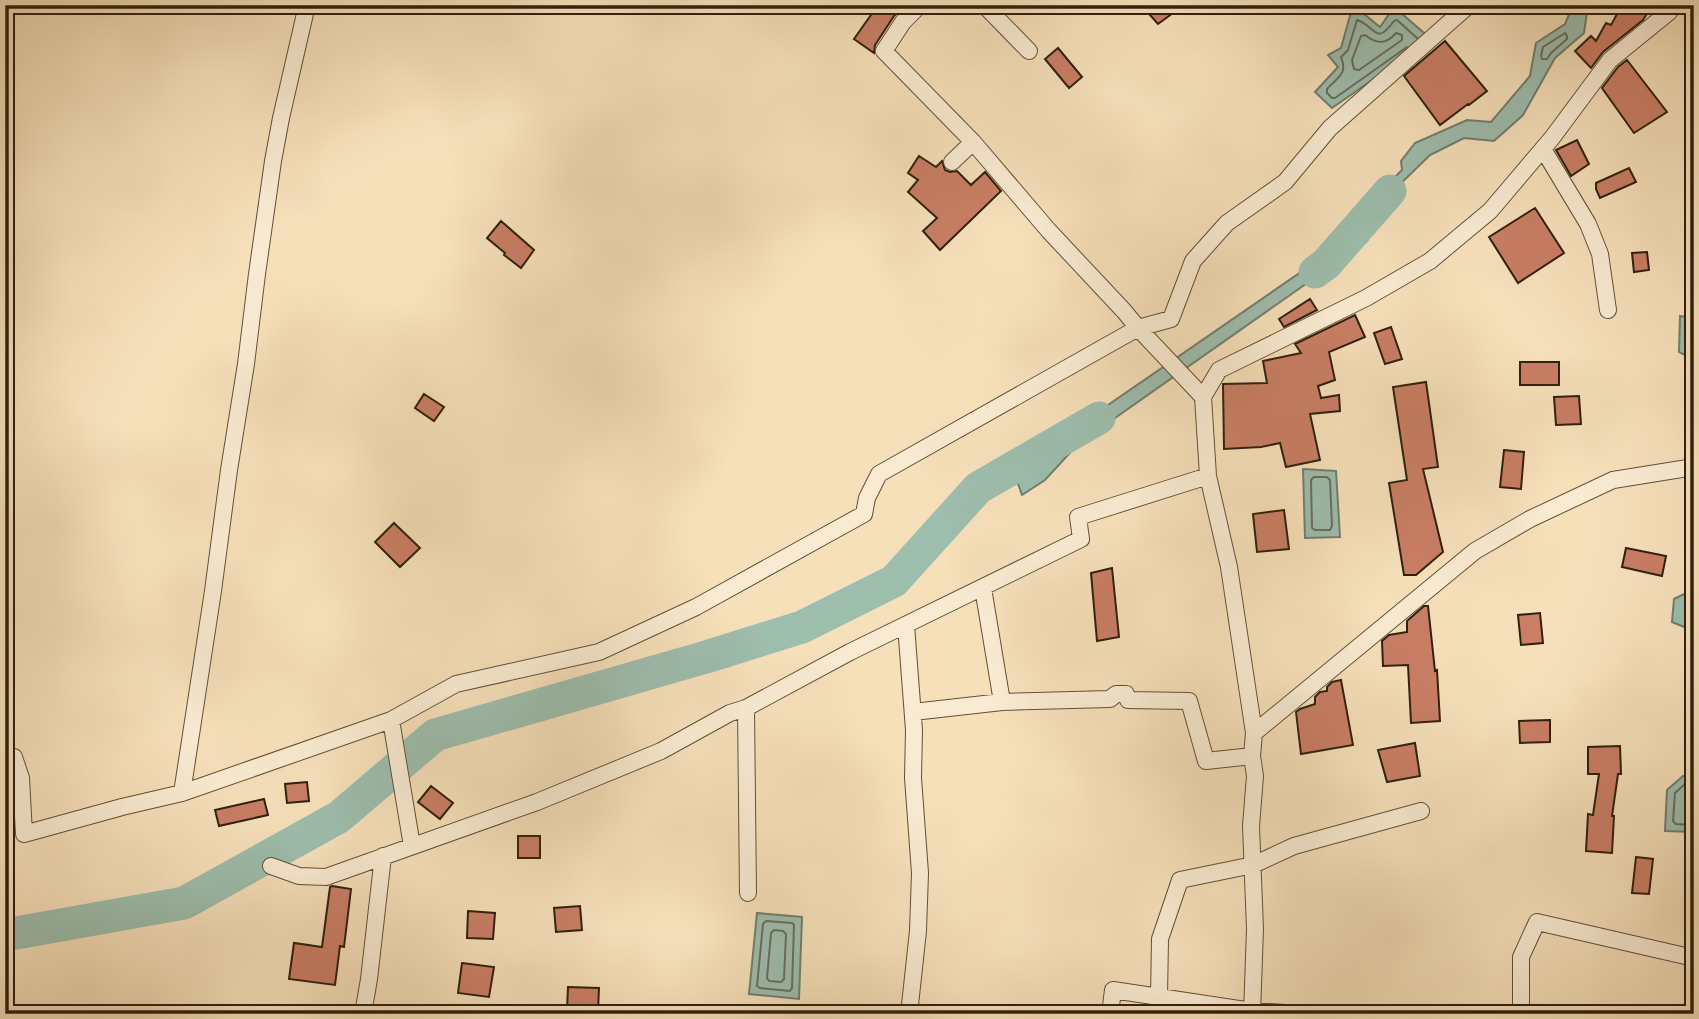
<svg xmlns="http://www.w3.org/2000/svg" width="1699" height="1019" viewBox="0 0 1699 1019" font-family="'IM FELL Great Primer',serif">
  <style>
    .water { fill: #9dbdad; stroke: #717e6d; stroke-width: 2 }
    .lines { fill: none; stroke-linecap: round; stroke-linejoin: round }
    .shore { stroke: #666e5e; stroke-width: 2 }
    .river { stroke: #9dbdad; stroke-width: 33 }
    .building { fill: #c97e65; stroke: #2f200e; stroke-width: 2 }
    .minor-casing { stroke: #615039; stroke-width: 18 }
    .minor { stroke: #f9ebd2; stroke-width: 16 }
  </style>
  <rect width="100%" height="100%" fill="#f6e0ba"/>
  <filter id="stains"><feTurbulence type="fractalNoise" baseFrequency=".00286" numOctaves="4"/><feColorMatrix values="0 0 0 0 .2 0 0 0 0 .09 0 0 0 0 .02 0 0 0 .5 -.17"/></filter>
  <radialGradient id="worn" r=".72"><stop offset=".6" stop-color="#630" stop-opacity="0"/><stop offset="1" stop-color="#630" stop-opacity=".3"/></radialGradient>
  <path class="water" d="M1353,5L1380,27L1394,7L1431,39L1332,108L1315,92L1338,67L1328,55L1341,48Z
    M1573,5H1588L1584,33L1555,58L1523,115L1494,141L1464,138L1430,155L1395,189L1367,241L1078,444L1045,480L1022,495L1017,481L1037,471L1066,434L1356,234L1371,201L1402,170L1401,161L1415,143L1467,120L1491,122L1530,76L1536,43L1565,24Z
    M1680,316L1694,318V360L1679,352Z
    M1303,469L1336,471L1340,537L1305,538Z
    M1694,589V631L1672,622L1674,599Z
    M1694,775V832L1665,831L1667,790L1683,776Z
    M757,913L802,917L799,999L749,994Z"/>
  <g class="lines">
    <path class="shore" d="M1396,33L1402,35V40L1359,70L1354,69L1352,60L1361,36L1365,35C1376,44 1386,45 1396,33Z
      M1565,33L1567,36V39L1551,53L1547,59H1542L1541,56L1543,47Z
      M1407,47L1335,98H1332L1327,93V89C1338,77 1348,74 1341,57L1348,50L1357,20C1376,26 1375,47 1394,21L1397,20L1417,38
      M1314,477H1327L1330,480L1332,526L1330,530H1315L1312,528L1311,480Z
      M1694,782L1686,783L1675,793L1673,821L1676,824L1694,825
      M766,921L792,923L794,925L792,988L790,991L760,988L757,986L763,924Z
      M774,930L783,931L786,934L784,979L781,982L769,981L767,978L771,933Z"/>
    <path class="river" d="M1315,272L1326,264L1390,191
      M5,935L184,903L339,817L435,735L706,657L802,627L894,581L978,488L1099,418"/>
  </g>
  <path class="building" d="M878,5H905L894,16L875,45L874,53L854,39Z
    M1141,5H1184L1158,24Z
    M1622,5H1628L1646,15L1643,20L1603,52L1591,68L1575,51L1591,36L1596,41L1606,23L1611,25Z
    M1445,41L1487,91L1469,105L1468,104L1440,125L1404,76Z
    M1058,48L1082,77L1069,88L1045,59Z
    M1627,60L1667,112L1634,133L1602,88L1618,67Z
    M1577,140L1589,164L1571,176L1556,150Z
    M919,156L936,167L942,161L945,170L950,172L957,171L971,185L985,172L1001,191L940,250L923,231L937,218L908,192L918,180L908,173Z
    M1629,168L1636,182L1600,198L1596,189V183Z
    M1535,208L1564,253L1518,283L1489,237Z
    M501,221L534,250L521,268L504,255L505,253L487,238Z
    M1647,252L1649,270L1634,272L1632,253Z
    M1310,299L1317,310L1284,327L1279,319Z
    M1355,315L1365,337L1329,352L1335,380L1318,386L1321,398L1339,395L1340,411L1310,414L1320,460L1286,467L1280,443L1261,447L1224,449L1223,384L1267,383L1263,361L1301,353L1295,344Z
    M1391,327L1402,359L1385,364L1374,333Z
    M1520,362H1559V385H1520Z
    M1426,382L1438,467L1423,469L1443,552L1416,575H1404L1389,483L1407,480L1393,387Z
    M424,394L444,407L434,421L415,408Z
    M1579,396L1581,424L1556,425L1554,397Z
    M1504,450L1524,452L1521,489L1500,487Z
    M1284,510L1289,549L1257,552L1253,514Z
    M394,523L420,548L400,567L375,542Z
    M1626,548L1666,556L1662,576L1622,567Z
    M1112,568L1119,637L1097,641L1091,573Z
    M1424,606H1428L1435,671L1437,670L1440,721L1411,723L1408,665L1383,666L1382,641L1389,635L1407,632V621Z
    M1540,613L1543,643L1521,645L1518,615Z
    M1341,680L1353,745L1301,754L1296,712L1300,709L1315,704V697L1320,692L1327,691V687L1332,682Z
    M1550,720V742L1520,743L1519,721Z
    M1415,743L1420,776L1387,782L1378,750Z
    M1620,746L1621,774H1618L1612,816H1614L1612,853L1586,851L1588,814L1593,815L1599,774H1588V747Z
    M307,782L309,801L287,803L285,784Z
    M431,786L453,803L440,819L418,802Z
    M264,799L268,815L219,826L215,810Z
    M518,836H540V858H518Z
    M1636,857L1653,859L1649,894L1632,893Z
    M332,886L351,889L344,947L340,946L335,985L289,979L294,943L322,947L330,887Z
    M580,906L582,930L556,932L554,908Z
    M468,911L495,913L493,939L467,938Z
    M462,963L494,967L489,997L458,993Z
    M568,987L599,988L598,1011L567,1010Z"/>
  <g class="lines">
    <defs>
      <path id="minor" d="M920,5L903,22L884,51L973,142
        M984,5L1029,51
        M1543,149L1588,224L1600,254L1608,310
        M952,162L973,142L1049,231L1124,311L1138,328L1203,397
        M906,625L914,730L913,778L920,873L918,931L909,1014
        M1002,702L1110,699L1116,694H1126L1128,700L1189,701L1206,761L1252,756
        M746,708L748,893
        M913,712L1002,702L983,588
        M391,720L412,846
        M1254,733L1475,551L1530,519L1613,480L1694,467
        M5,755L14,757L21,778L24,834L122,807L182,793L391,720L456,684L599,652L696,607L864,514L867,498L879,474L1138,328L1171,319L1193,261L1227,223L1285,182L1330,128L1469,5
        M182,793L213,591L229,470L246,364L257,274L273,161L281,118L307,5
        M271,866L299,876L326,877L537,802L661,751L730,713L746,708L850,652L1081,539L1078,517L1208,476
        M1159,997L1160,939L1180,880L1253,865L1294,846L1421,811
        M363,1014L369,979L383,856
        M1110,1014L1113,990L1252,1011L1301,1014
        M1252,1014L1255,929L1251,826L1255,776L1252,756L1254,733L1229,567L1208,476L1203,397L1219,370L1366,298L1430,261L1490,211L1552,138L1610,60L1669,12L1673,5
        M1521,1014V957L1537,922L1694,958"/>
    </defs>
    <use href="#minor" class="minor-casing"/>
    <use href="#minor" class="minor"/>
  </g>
  <rect width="1699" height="1019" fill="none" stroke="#f6e0ba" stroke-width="28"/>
  <rect x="7" y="7" width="1685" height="1005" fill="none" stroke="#2f200e" stroke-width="3.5"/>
  <rect x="14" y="14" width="1671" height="991" fill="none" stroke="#2f200e" stroke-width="2"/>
  <rect width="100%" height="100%" filter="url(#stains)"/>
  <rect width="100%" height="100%" fill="url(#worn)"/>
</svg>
